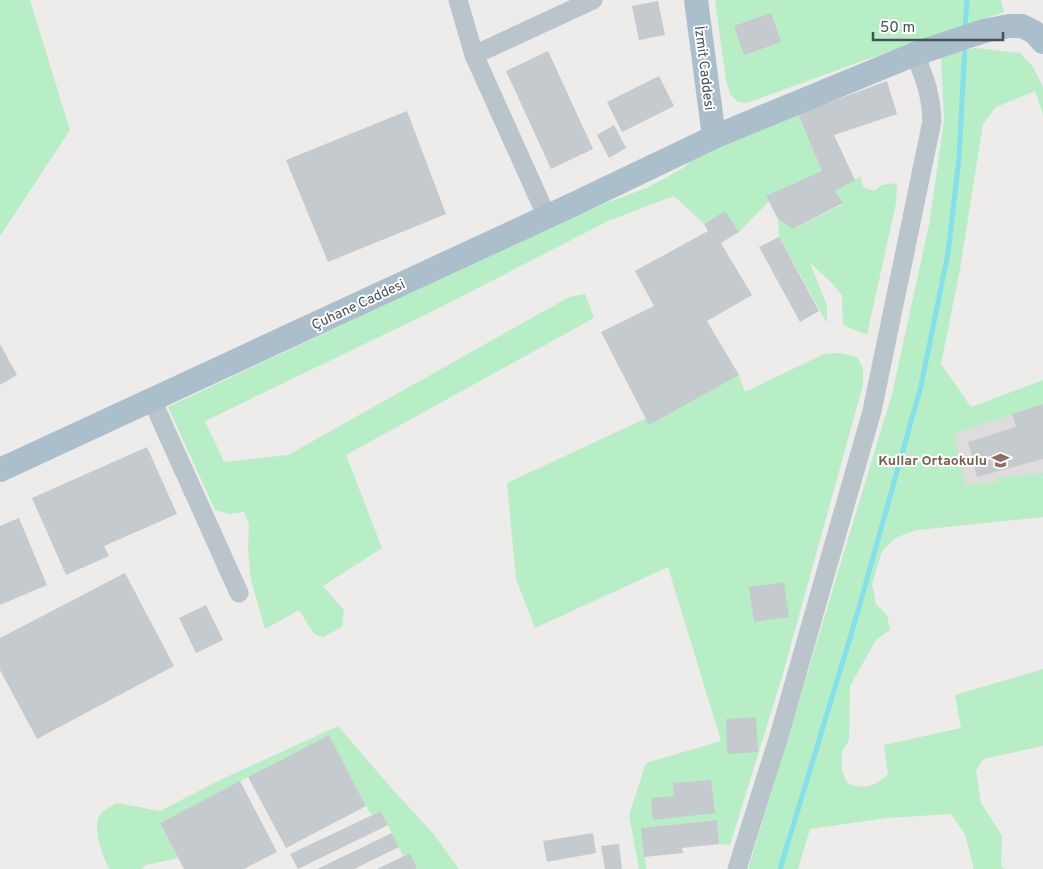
<svg xmlns="http://www.w3.org/2000/svg" width="1043" height="869" font-family="Overpass,sans-serif">
  <rect width="100%" height="100%" fill="#eeebeb"/>
  <path fill="#dfdcdd" d="M 1043,404 L 1043,517 L 916,530 L 953,434 Z"/>
  <g fill="#b7eec6">
    <path d="M 0,0 L 30,0 L 70,130 L 0,236 Z"/>
    <path d="M 715,0 L 1001,0 L 1004,12 L 865,60 L 747,103 L 738,102 L 730,94 L 726,80 Z"/>
    <path d="M 975,48 L 1020,53 L 1033,67 L 1043,87 L 1043,115 L 1035,91 L 996,107 L 983,124 L 960,269 L 941,364 L 971,407 L 1043,380 L 1043,404 L 954,434 L 965,485 L 998,482 L 998,478 L 1043,473 L 1043,517 L 916,530 L 895,538 L 882,551 L 872,584 L 876,604 L 887,615 L 890,630 L 876,640 L 850,686 L 849,740 L 842,752 L 842,770 L 847,783 C 865,790 874,787 888,774 L 884,745 L 961,728 L 955,695 L 1043,669 L 1043,746 L 983,759 L 976,771 L 981,803 L 1002,836 L 1001,866 L 1006,869 L 974,869 L 965,834 L 951,814 L 887,818 L 810,829 L 798,869 L 748,869 L 892,394 L 929,225 L 944,120 L 941,57 Z"/>
    <path d="M 798,114 L 822,171 L 769,201 L 739,232 L 725,212 L 704,224 L 674,196 L 608,221 L 437,309 L 205,421 L 224,462 L 288,455 L 569,297 L 585,294 L 594,318 L 346,455 L 382,548 L 323,586 L 344,610 L 342,627 L 323,637 L 314,634 L 299,610 L 265,629 L 251,580 L 248,549 L 249,524 L 244,512 L 229,514 L 215,510 L 168,407 L 523,240 L 603,204 L 647,188 L 683,168 L 693,159 Z"/>
    <path d="M 861,176 L 863,187 L 874,191 L 881,185 L 897,183 L 896,203 L 867,335 L 843,325 L 842,295 L 830,281 L 810,263 L 827,306 L 827,323 L 779,237 L 778,219 L 794,229 L 843,204 L 835,191 Z"/>
    <path d="M 839,353 L 857,357 L 863,368 L 863,385 L 782,677 L 730,845 L 719,844 L 717,820 L 642,828 L 646,869 L 639,869 L 629,815 L 646,763 L 721,741 L 668,567 L 535,628 L 516,579 L 507,483 L 739,375 L 745,392 L 824,354 Z"/>
    <path d="M 338,726 L 394,791 L 433,833 L 459,869 L 415,869 L 417,867 L 410,853 L 403,856 L 381,811 L 371,815 L 329,735 L 160,823 L 178,858 L 146,865 L 141,869 L 110,869 C 102,857 92,828 100,815 C 103,810 112,806 117,803 L 160,811 L 218,781 Z"/>
  </g>
  <g fill="none" stroke-linecap="round" stroke-linejoin="round">
    <g stroke="#84e0eb" stroke-width="5">
      <path d="M 965,29 L 967,0"/>
      <path d="M 780,869 L 856,618 L 921,386 L 948,253 L 959,158 L 965,45"/>
    </g>
  </g>
  <g fill="#c5cace">
    <path d="M 658,1 L 665,35 L 639,40 L 632,6 Z"/>
    <path d="M 771,13 L 781,42 L 744,55 L 734,26 Z"/>
    <path d="M 548,51 L 593,149 L 551,169 L 506,71 Z"/>
    <path d="M 659,76 L 674,106 L 622,132 L 607,102 Z"/>
    <path d="M 887,81 L 897,114 L 834,135 L 855,180 L 835,191 L 843,203 L 793,229 L 778,219 L 766,196 L 822,171 L 798,114 Z"/>
    <path d="M 407,111 L 446,214 L 328,262 L 286,160 Z"/>
    <path d="M 614,125 L 626,148 L 609,158 L 597,135 Z"/>
    <path d="M 725,211 L 739,232 L 721,243 L 752,295 L 707,321 L 739,375 L 649,425 L 601,332 L 654,306 L 635,271 L 708,231 L 704,224 Z"/>
    <path d="M 779,237 L 819,311 L 800,322 L 759,247 Z"/>
    <path d="M 0,344 L 17,375 L 0,385 Z"/>
    <path d="M 1043,404 L 1043,459 L 977,477 L 968,442 L 1016,427 L 1012,414 Z"/>
    <path d="M 147,447 L 177,514 L 104,546 L 109,556 L 66,575 L 32,498 Z"/>
    <path d="M 19,518 L 47,585 L 0,605 L 0,526 Z"/>
    <path d="M 125,573 L 174,666 L 37,739 L 0,670 L 0,638 Z"/>
    <path d="M 784,582 L 789,617 L 754,622 L 749,587 Z"/>
    <path d="M 206,605 L 223,640 L 196,653 L 179,618 Z"/>
    <path d="M 756,717 L 758,752 L 727,754 L 726,719 Z"/>
    <path d="M 329,735 L 366,806 L 286,848 L 248,777 Z"/>
    <path d="M 711,780 L 715,813 L 653,820 L 651,798 L 674,796 L 673,783 Z"/>
    <path d="M 240,781 L 277,852 L 244,869 L 184,869 L 160,823 Z"/>
    <path d="M 381,811 L 388,825 L 298,869 L 290,854 Z"/>
    <path d="M 717,820 L 719,844 L 682,848 L 683,853 L 644,857 L 641,828 Z"/>
    <path d="M 392,833 L 399,847 L 354,869 L 317,869 Z"/>
    <path d="M 593,833 L 596,853 L 547,862 L 543,841 Z"/>
    <path d="M 619,844 L 622,869 L 605,869 L 601,846 Z"/>
    <path d="M 410,853 L 417,868 L 415,869 L 377,869 Z"/>
  </g>
  <g fill="none" stroke-linecap="round" stroke-linejoin="round">
    <g stroke="#b9c4cb" stroke-width="19">
      <path d="M 458,0 L 474,55 L 547,217"/>
      <path d="M 474,55 L 593,0"/>
      <path d="M 152,400 L 239,593"/>
      <path d="M 737,869 L 779,736 L 872,411 L 932,121 C 931,94 925,79 915,54"/>
    </g>
    <g stroke="#aabecb" stroke-width="24">
      <path d="M 696,0 L 714,137"/>
      <path d="M 0,470 L 572,205 L 714,137 L 915,54 L 984,31 L 1009,26 L 1022,26 L 1034,32 L 1043,42"/>
    </g>
  </g>
  <defs>
    <symbol id="school-bare" viewBox="-9 -9 18 18"><path d="M0-5L7-2L0 1L-7-2ZM-4 1L0 2.5L4 1V4Q0 6-4 4Z" fill="#8d6e63" stroke="#fff" stroke-width="2.5" paint-order="stroke"/></symbol>
  </defs>
  <g fill-rule="evenodd">
    <use href="#school-bare" x="988" y="448" width="25" height="25"/>
  </g>
  <g text-anchor="middle" stroke-width="4" stroke-linejoin="round" paint-order="stroke">
    <g font-size="14" fill="#445158" stroke="#fff">
      <text transform="translate(705 68) rotate(83)" y="5">İzmit Caddesi</text>
      <text transform="translate(358 304) rotate(-25)" y="5">Çuhane Caddesi</text>
    </g>
    <g font-size="14" font-weight="bold" fill="#785e54" stroke="#fff" text-anchor="end">
      <text x="987" y="465">Kullar Ortaokulu</text>
    </g>
  </g>
  <path d="M873 32v8h130v-8" fill="none" stroke="#445158" stroke-width="2.5"/>
  <text x="880" y="32" font-size="15" fill="#445158" stroke="#ffffff" stroke-width="4" paint-order="stroke">50 m</text>
</svg>
